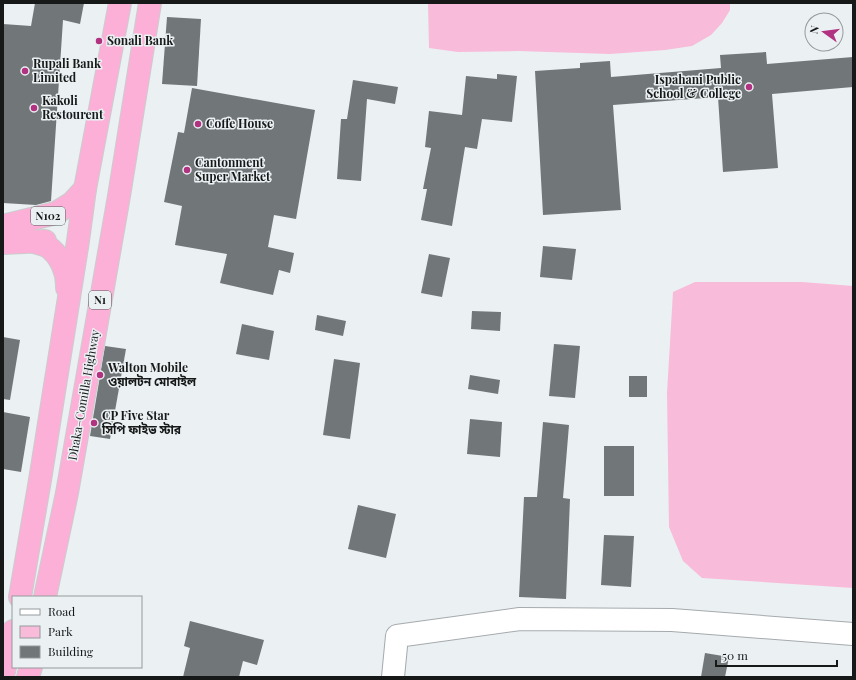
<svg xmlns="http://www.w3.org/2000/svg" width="856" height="680" font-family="'Playfair Display','Noto Sans Bengali',serif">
  <rect width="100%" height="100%" fill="#ebf0f3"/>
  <g fill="#f8bbda">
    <path d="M 428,3 L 730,3 L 730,10 L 722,23 L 711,35 L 692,46 L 665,50 L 610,54 L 518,51 L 458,52 L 429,48 Z"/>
    <path d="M 695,282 L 802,282 L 853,286 L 853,588 L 702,578 L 683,561 L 669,527 L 667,393 L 673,292 Z"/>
  </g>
  <g fill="#717678">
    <path d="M 35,3 L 84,3 L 80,24 L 63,20 L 51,201 L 36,205 L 3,203 L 3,24 L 31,26 Z"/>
    <path d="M 167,17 L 201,19 L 197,86 L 162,84 Z"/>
    <path d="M 766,52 L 767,64 L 853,57 L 853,87 L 772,94 L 778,168 L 723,172 L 718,97 L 613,105 L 621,210 L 543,215 L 535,71 L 580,68 L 580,63 L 610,61 L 611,77 L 721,68 L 720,55 Z"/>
    <path d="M 497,74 L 517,76 L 512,122 L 482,119 L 477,149 L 465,147 L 452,226 L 421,220 L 427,189 L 423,189 L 431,148 L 425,147 L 429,111 L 462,115 L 466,76 L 497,79 Z"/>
    <path d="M 353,80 L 398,87 L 395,104 L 367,99 L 361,181 L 337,179 L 341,119 L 347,119 Z"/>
    <path d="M 192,88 L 315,110 L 296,219 L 274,215 L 268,247 L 294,253 L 290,273 L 279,270 L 273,295 L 220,283 L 227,254 L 175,245 L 182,206 L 164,202 L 178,132 L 184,133 Z"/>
    <path d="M 543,246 L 576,249 L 572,280 L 540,277 Z"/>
    <path d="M 429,254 L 450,258 L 442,297 L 421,293 Z"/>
    <path d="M 472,311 L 501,312 L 500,331 L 471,329 Z"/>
    <path d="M 317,315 L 346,321 L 343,336 L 315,330 Z"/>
    <path d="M 242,324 L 274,331 L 269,360 L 236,354 Z"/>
    <path d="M 3,337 L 20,340 L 10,400 L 3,399 Z"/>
    <path d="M 554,344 L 580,346 L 575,398 L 549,396 Z"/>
    <path d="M 105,346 L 126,349 L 110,439 L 90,436 Z"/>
    <path d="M 334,359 L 360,363 L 350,439 L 323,435 Z"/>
    <path d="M 470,375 L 500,380 L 498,394 L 468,389 Z"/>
    <rect x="629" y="376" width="18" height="21"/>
    <path d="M 3,412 L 30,417 L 21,472 L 3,469 Z"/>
    <path d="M 470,419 L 502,422 L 500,457 L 467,454 Z"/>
    <path d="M 543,422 L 569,425 L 563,498 L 570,499 L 566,599 L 519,597 L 524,497 L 537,497 Z"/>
    <rect x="604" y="446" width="30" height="50"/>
    <path d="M 358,505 L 396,514 L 386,558 L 348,549 Z"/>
    <path d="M 604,535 L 634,536 L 631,587 L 601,585 Z"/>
    <path d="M 190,621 L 264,640 L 257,665 L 243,661 L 239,677 L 183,677 L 190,648 L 184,646 Z"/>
    <path d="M 705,653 L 729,657 L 725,677 L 701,677 Z"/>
  </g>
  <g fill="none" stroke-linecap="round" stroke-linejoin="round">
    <defs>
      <path id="tertiary" d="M 393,677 L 397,636 L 520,619 L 672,620 L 853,634"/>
      <g id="trunk">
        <path d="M 3,226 L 56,213 L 72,203 L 85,189"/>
        <path d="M 31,241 C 36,243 42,244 47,246 C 60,255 68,272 67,288"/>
        <path d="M 3,243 L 45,241"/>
        <path d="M 20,597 L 40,480 L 78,241 L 85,189 L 120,3"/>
        <path d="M 45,597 L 67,493 L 119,196 L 150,3"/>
        <path d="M 3,676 L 13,631"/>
        <path d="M 28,677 L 31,667"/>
      </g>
    </defs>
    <use href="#tertiary" stroke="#a5aaad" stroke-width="24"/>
    <use href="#trunk" stroke="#ccc" stroke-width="24"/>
    <use href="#tertiary" stroke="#fff" stroke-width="22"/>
    <use href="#trunk" stroke="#fcb0d8" stroke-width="22"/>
  </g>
  <g fill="#b13280" stroke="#ebf0f3" stroke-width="1.5">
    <circle cx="99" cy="41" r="4"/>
    <circle cx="25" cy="71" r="4"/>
    <circle cx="749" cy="87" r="4"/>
    <circle cx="34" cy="108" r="4"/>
    <circle cx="198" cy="124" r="4"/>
    <circle cx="187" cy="170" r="4"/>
    <circle cx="100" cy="375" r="4"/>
    <circle cx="94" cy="423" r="4"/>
  </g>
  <g text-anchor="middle" stroke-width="3" stroke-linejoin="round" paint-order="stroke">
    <g fill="#ebf0f3" stroke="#575a5a" stroke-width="1">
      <rect x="31" y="207" width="34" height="18" rx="3"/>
      <rect x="89" y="291" width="22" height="18" rx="3"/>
    </g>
    <g font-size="11" font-weight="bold" fill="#171919">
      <text x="48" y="220">N102</text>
      <text x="100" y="304">N1</text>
    </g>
    <g font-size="12" font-weight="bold" fill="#171919" stroke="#ebf0f3" text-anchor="start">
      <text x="107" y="45">Sonali Bank</text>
      <text x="33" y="68">Rupali Bank<tspan x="33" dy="14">Limited</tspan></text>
      <text x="741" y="84" text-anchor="end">Ispahani Public<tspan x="741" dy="14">School &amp; College</tspan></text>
      <text x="42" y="105">Kakoli<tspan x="42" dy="14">Restourent</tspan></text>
      <text x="206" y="128">Coffe House</text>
      <text x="195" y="167">Cantonment<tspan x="195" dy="14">Super Market</tspan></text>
      <text x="108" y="372">Walton Mobile<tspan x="108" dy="14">ওয়ালটন মোবাইল</tspan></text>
      <text x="102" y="420">CP Five Star<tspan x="102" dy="14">সিপি ফাইভ স্টার</tspan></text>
    </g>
    <g font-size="12" fill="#171919" stroke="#ebf0f3">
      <text transform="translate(84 395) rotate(-80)" y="4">Dhaka–Comilla Highway</text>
    </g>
  </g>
  <rect width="856" height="680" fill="none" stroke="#171919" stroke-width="8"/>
  <rect x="12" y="596" width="130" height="72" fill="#ebf0f3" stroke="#969a9c"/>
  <rect x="20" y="609" width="20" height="6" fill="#ffffff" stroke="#969a9c"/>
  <text x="48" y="616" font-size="12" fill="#171919">Road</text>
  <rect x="20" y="626" width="20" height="12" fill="#f8bbda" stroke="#969a9c"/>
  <text x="48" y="636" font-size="12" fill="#171919">Park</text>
  <rect x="20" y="646" width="20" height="12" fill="#717678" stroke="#969a9c"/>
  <text x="48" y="656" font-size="12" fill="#171919">Building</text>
  <g transform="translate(824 32) rotate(284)"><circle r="19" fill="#ebf0f3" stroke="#969a9c"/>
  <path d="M0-3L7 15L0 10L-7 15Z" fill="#b13280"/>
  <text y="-6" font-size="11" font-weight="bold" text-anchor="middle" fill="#171919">N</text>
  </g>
  <path d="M716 660v6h121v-6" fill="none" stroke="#171919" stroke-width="2"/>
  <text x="722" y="660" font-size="12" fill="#171919" stroke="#ebf0f3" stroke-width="3" paint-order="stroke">50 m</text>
</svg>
